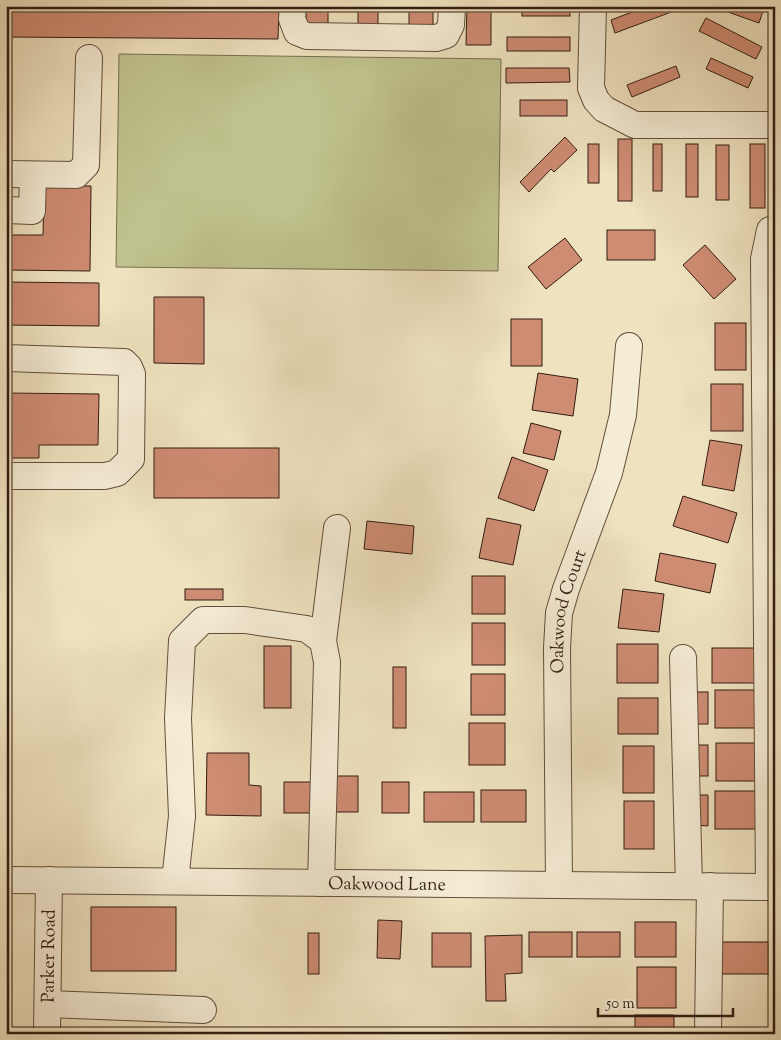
<svg xmlns="http://www.w3.org/2000/svg" width="781" height="1040" font-family="'Sorts Mill Goudy',serif">
  <rect width="100%" height="100%" fill="#efe2bf"/>
  <filter id="stains"><feTurbulence type="fractalNoise" baseFrequency=".004" numOctaves="4"/><feColorMatrix values="0 0 0 0 .2 0 0 0 0 .09 0 0 0 0 .02 0 0 0 .5 -.17"/></filter>
  <radialGradient id="worn" r=".72"><stop offset=".6" stop-color="#630" stop-opacity="0"/><stop offset="1" stop-color="#630" stop-opacity=".3"/></radialGradient>
  <path fill="#bfc28e" stroke="#796f50" d="M 119,54 L 501,59 L 498,271 L 116,267 Z"/>
  <g fill="#ce8c73" stroke="#331c11">
    <path d="M 6,6 L 279,6 L 278,39 L 6,37 Z"/>
    <rect x="306" y="6" width="22" height="20"/>
    <rect x="358" y="6" width="20" height="20"/>
    <path d="M 409,6 L 433,6 L 433,27 L 409,26 Z"/>
    <path d="M 467,6 L 491,6 L 491,45 L 466,45 Z"/>
    <rect x="522" y="6" width="48" height="10"/>
    <path d="M 648,6 L 672,6 L 674,11 L 615,33 L 611,20 Z"/>
    <path d="M 711,6 L 750,6 L 763,11 L 759,23 Z"/>
    <path d="M 706,18 L 762,47 L 756,59 L 699,31 Z"/>
    <rect x="507" y="37" width="63" height="14"/>
    <path d="M 711,58 L 753,77 L 748,88 L 706,69 Z"/>
    <path d="M 676,66 L 680,77 L 632,97 L 627,85 Z"/>
    <path d="M 506,68 L 569,68 L 570,82 L 506,83 Z"/>
    <rect x="520" y="100" width="47" height="16"/>
    <path d="M 565,137 L 577,150 L 554,172 L 551,169 L 529,192 L 520,182 Z"/>
    <rect x="618" y="139" width="14" height="62"/>
    <rect x="588" y="144" width="11" height="39"/>
    <rect x="653" y="144" width="9" height="47"/>
    <rect x="686" y="144" width="12" height="53"/>
    <rect x="750" y="144" width="15" height="64"/>
    <rect x="716" y="145" width="13" height="55"/>
    <path d="M 44,186 L 91,186 L 90,271 L 6,270 L 6,235 L 43,235 Z"/>
    <rect x="607" y="230" width="48" height="30"/>
    <path d="M 565,238 L 582,260 L 546,289 L 528,267 Z"/>
    <path d="M 705,245 L 736,279 L 714,299 L 683,265 Z"/>
    <path d="M 6,282 L 99,283 L 99,326 L 6,325 Z"/>
    <path d="M 154,297 L 204,297 L 204,364 L 154,363 Z"/>
    <rect x="511" y="319" width="31" height="47"/>
    <rect x="715" y="323" width="31" height="47"/>
    <path d="M 538,373 L 578,379 L 573,416 L 532,410 Z"/>
    <rect x="711" y="384" width="32" height="47"/>
    <path d="M 6,393 L 99,394 L 98,445 L 39,445 L 39,458 L 11,458 L 11,444 L 6,444 Z"/>
    <path d="M 531,423 L 561,431 L 554,460 L 523,453 Z"/>
    <path d="M 710,440 L 742,445 L 734,491 L 702,485 Z"/>
    <rect x="154" y="448" width="125" height="50"/>
    <path d="M 512,457 L 548,470 L 534,511 L 498,498 Z"/>
    <path d="M 683,496 L 737,513 L 728,543 L 673,526 Z"/>
    <path d="M 487,518 L 521,525 L 513,565 L 479,558 Z"/>
    <path d="M 367,521 L 414,526 L 412,554 L 364,549 Z"/>
    <path d="M 660,553 L 716,564 L 710,593 L 655,581 Z"/>
    <rect x="472" y="576" width="33" height="38"/>
    <rect x="185" y="589" width="38" height="11"/>
    <path d="M 623,589 L 664,594 L 659,632 L 618,628 Z"/>
    <rect x="472" y="623" width="33" height="42"/>
    <rect x="617" y="644" width="41" height="39"/>
    <rect x="264" y="646" width="27" height="62"/>
    <rect x="712" y="648" width="44" height="35"/>
    <rect x="393" y="667" width="13" height="61"/>
    <rect x="471" y="674" width="34" height="41"/>
    <rect x="715" y="690" width="44" height="38"/>
    <rect x="694" y="692" width="14" height="32"/>
    <rect x="618" y="698" width="40" height="36"/>
    <rect x="469" y="723" width="36" height="42"/>
    <rect x="716" y="743" width="43" height="38"/>
    <rect x="694" y="745" width="14" height="31"/>
    <rect x="623" y="746" width="31" height="47"/>
    <path d="M 207,753 L 249,753 L 249,785 L 261,786 L 261,816 L 206,815 Z"/>
    <rect x="331" y="776" width="27" height="36"/>
    <rect x="284" y="782" width="28" height="31"/>
    <rect x="382" y="782" width="27" height="31"/>
    <rect x="481" y="790" width="45" height="32"/>
    <rect x="715" y="791" width="41" height="38"/>
    <rect x="424" y="792" width="50" height="30"/>
    <path d="M 696,795 L 708,795 L 708,826 L 695,825 Z"/>
    <rect x="624" y="801" width="30" height="48"/>
    <rect x="91" y="907" width="85" height="64"/>
    <path d="M 378,920 L 402,921 L 400,959 L 377,958 Z"/>
    <rect x="635" y="922" width="41" height="35"/>
    <rect x="529" y="932" width="43" height="25"/>
    <rect x="577" y="932" width="43" height="25"/>
    <rect x="308" y="933" width="11" height="41"/>
    <rect x="432" y="933" width="39" height="34"/>
    <path d="M 522,935 L 522,973 L 505,974 L 506,1001 L 486,1001 L 485,936 Z"/>
    <rect x="717" y="942" width="52" height="32"/>
    <rect x="637" y="967" width="39" height="41"/>
    <rect x="635" y="1015" width="39" height="19"/>
  </g>
  <g fill="none" stroke-linecap="round" stroke-linejoin="round">
    <defs>
      <g id="minor">
        <path d="M 293,6 L 292,19 L 297,32 L 307,36 L 436,38 L 446,35 L 451,25 L 452,6"/>
        <path d="M 593,6 L 591,88 L 596,100 L 604,109 L 635,125 L 775,125"/>
        <path d="M 6,174 L 76,175 L 86,165 L 89,58"/>
        <path d="M 6,210 L 32,211 L 33,175"/>
        <path d="M 6,358 L 124,362 L 129,367 L 132,374 L 131,459 L 117,473 L 105,476 L 6,476"/>
        <path d="M 323,641 L 337,528"/>
        <path d="M 683,658 L 689,886"/>
        <path id="s1" d="M 6,880 L 775,887"/>
        <path d="M 175,881 L 182,816 L 178,718 L 182,641 L 203,620 L 245,620 L 307,629 L 323,641 L 327,662 L 321,883"/>
        <path id="s2" d="M 559,885 L 557,648 L 559,613 L 566,589 L 609,473 L 623,415 L 629,346"/>
        <path d="M 769,887 L 764,259 L 770,230 L 775,230"/>
        <path d="M 48,1004 L 203,1010"/>
        <path id="s3" d="M 47,1034 L 49,880"/>
        <path d="M 708,1034 L 710,886"/>
      </g>
    </defs>
    <use href="#minor" stroke="#624e3c" stroke-width="28"/>
    <use href="#minor" stroke="#f5ecd5" stroke-width="26"/>
  </g>
  <g text-anchor="middle" stroke-width="4" stroke-linejoin="round" paint-order="stroke">
    <g font-size="18" fill="#331c11" stroke="#f5ecd5">
      <text dy="6" stroke="none"><textPath href="#s2" startOffset="275">Oakwood Court</textPath></text>
      <text dy="6" stroke="none"><textPath href="#s1" startOffset="381">Oakwood Lane</textPath></text>
      <text dy="6" stroke="none"><textPath href="#s3" startOffset="78">Parker Road</textPath></text>
    </g>
  </g>
  <rect width="781" height="1040" fill="none" stroke="#efe2bf" stroke-width="25"/>
  <rect x="8" y="8" width="766" height="1025" fill="none" stroke="#331c11" stroke-width="2.5"/>
  <rect x="12" y="12" width="756" height="1015" fill="none" stroke="#331c11"/>
  <path d="M598 1008v8h135v-8" fill="none" stroke="#331c11" stroke-width="2.5"/>
  <text x="606" y="1008" font-size="15" fill="#331c11" stroke="#f5ecd5" stroke-width="4" paint-order="stroke">50 m</text>
  <rect width="100%" height="100%" filter="url(#stains)"/>
  <rect width="100%" height="100%" fill="url(#worn)"/>
</svg>
